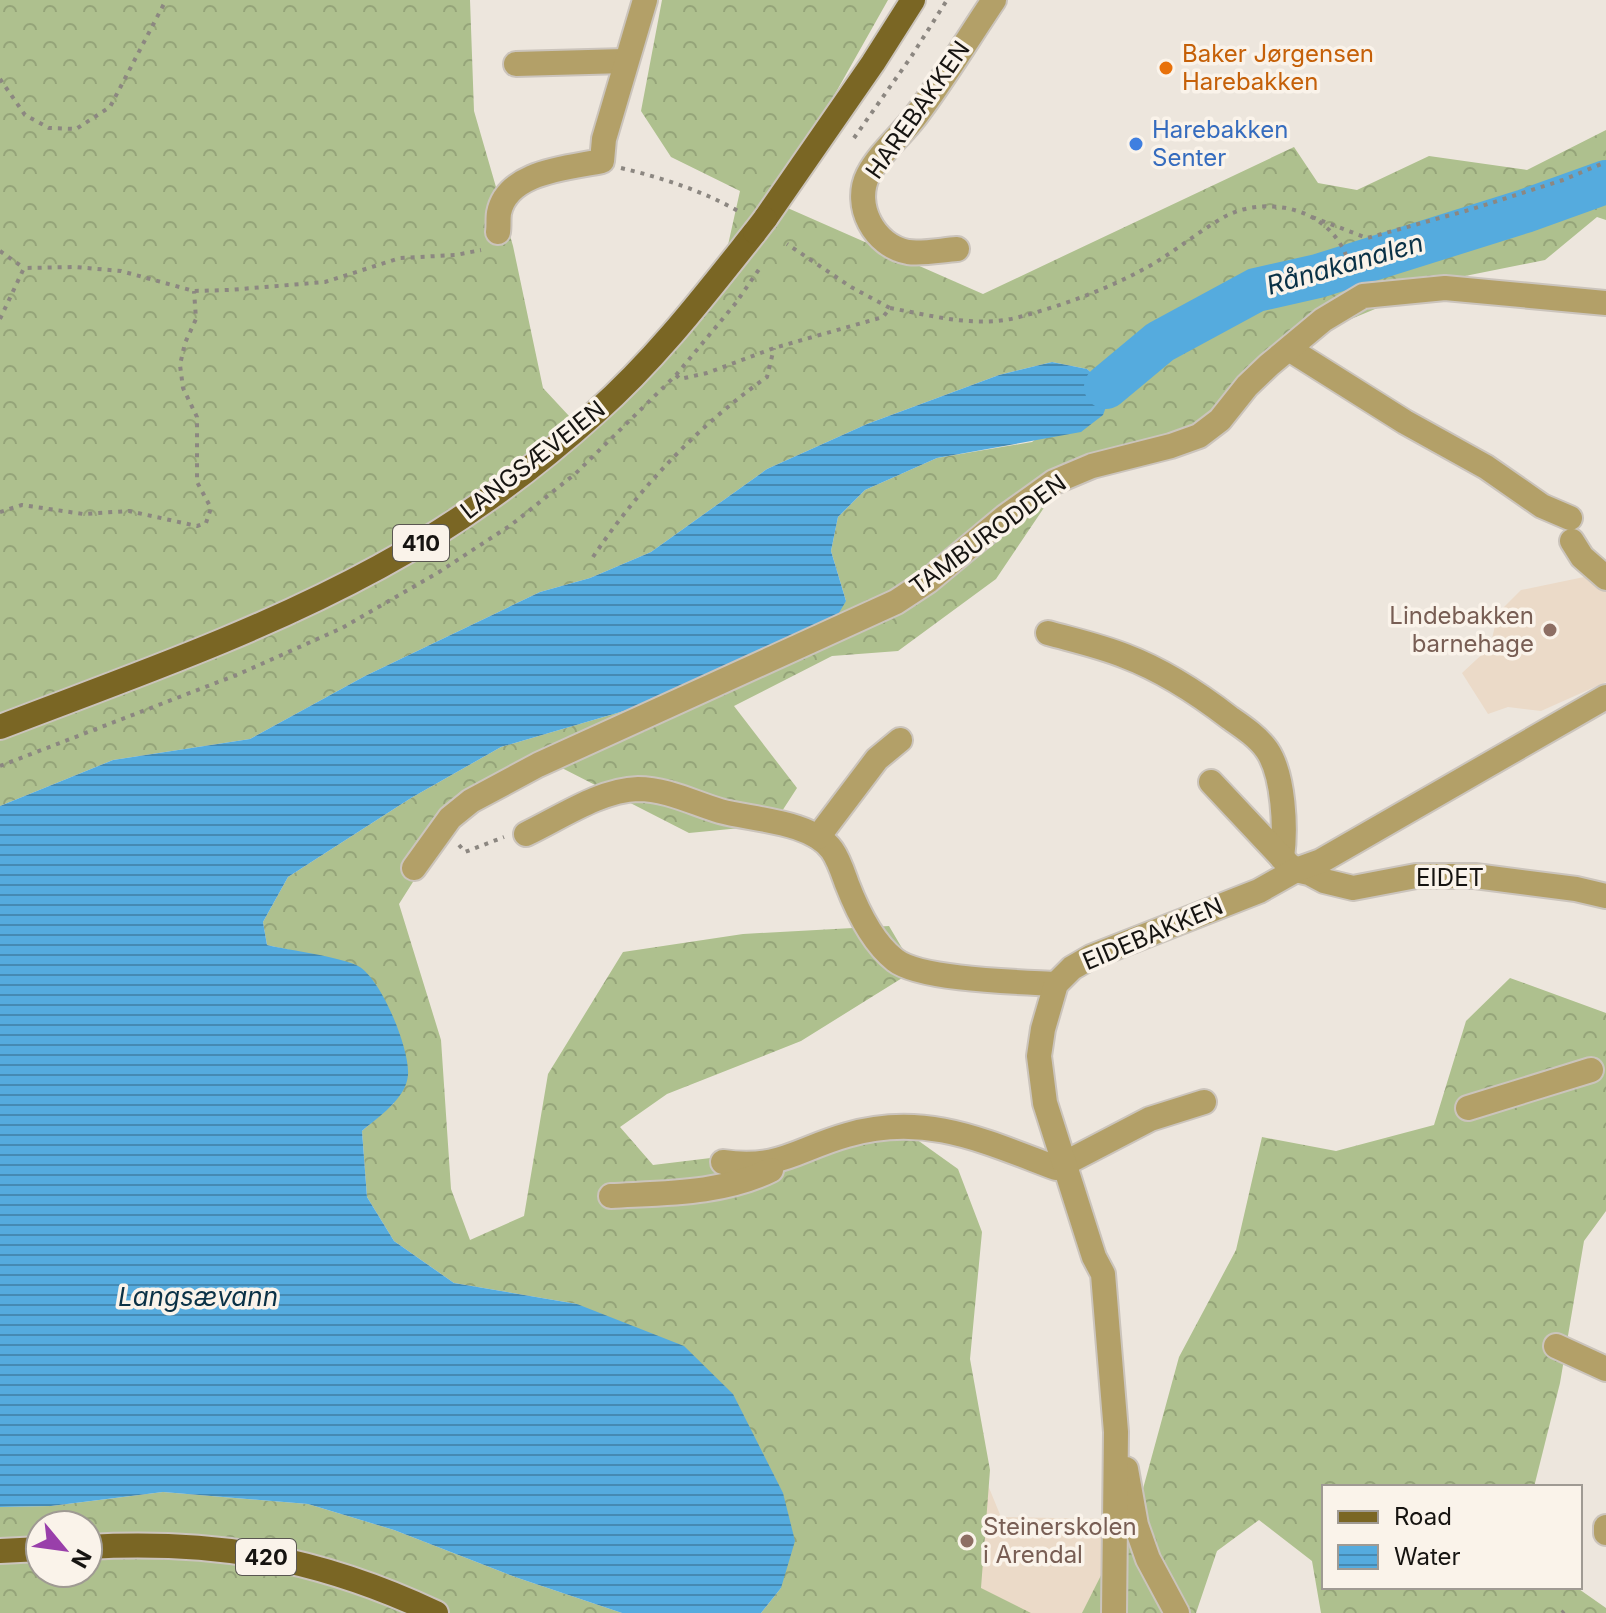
<svg xmlns="http://www.w3.org/2000/svg" width="1606" height="1613" font-family="Inter,sans-serif">
  <defs>
    <pattern id="forest-crowns" width="20" height="18" patternUnits="userSpaceOnUse" patternTransform="scale(2)"><rect width="20" height="18" fill="#aec08e"/><path d="M2 6a3 3 0 1 1 6 0M12 15a3 3 0 1 1 6 0" fill="none" stroke="#95a479"/></pattern>
    <pattern id="water-rules" width="6" height="5" patternUnits="userSpaceOnUse" patternTransform="scale(2)"><rect width="6" height="5" fill="#55abde"/><path d="M0 2.5h6" fill="none" stroke="#458ab3"/></pattern>
  </defs>
  <rect width="100%" height="100%" fill="#ede6dd"/>
  <g fill="#ebdac8">
    <path d="M 1584,577 L 1600,583 L 1606,589 L 1606,682 L 1541,711 L 1508,707 L 1488,714 L 1462,673 L 1490,647 L 1498,613 L 1521,590 Z"/>
    <path d="M 985,1478 L 1001,1517 L 1109,1519 L 1107,1613 L 811,1613 Z"/>
  </g>
  <g fill="url(#forest-crowns)" fill-rule="evenodd">
    <path d="M 0,0 L 470,0 L 474,111 L 513,246 L 543,388 L 583,431 L 726,254 L 740,191 L 671,157 L 641,111 L 662,0 L 888,0 L 774,202 L 983,294 L 1294,147 L 1318,183 L 1357,190 L 1429,156 L 1527,170 L 1606,130 L 1606,220 L 1597,217 L 1545,260 L 1445,280 L 1310,336 L 1204,437 L 1066,475 L 996,579 L 898,651 L 832,656 L 734,706 L 797,788 L 773,825 L 689,833 L 558,766 L 456,814 L 399,904 L 441,1040 L 451,1189 L 470,1240 L 524,1216 L 548,1074 L 623,952 L 743,934 L 889,926 L 915,970 L 801,1041 L 667,1094 L 620,1127 L 653,1165 L 909,1134 L 958,1169 L 982,1232 L 970,1359 L 990,1470 L 981,1588 L 1031,1613 L 761,1613 L 781,1588 L 577,1304 L 454,1283 L 394,1241 L 367,1197 L 362,1131 L 394,1103 L 356,965 L 267,945 L 263,922 L 288,877 L 411,798 L 501,747 L 641,706 L 846,601 L 831,551 L 838,517 L 865,490 L 937,458 L 1032,442 L 1106,387 L 1087,369 L 1052,362 L 999,375 L 867,424 L 767,469 L 651,552 L 590,578 L 540,592 L 365,676 L 250,739 L 113,760 L 0,806 Z"/>
    <path d="M 1510,978 L 1606,1013 L 1606,1211 L 1584,1241 L 1560,1383 L 1534,1487 L 1324,1487 L 1324,1587 L 1576,1587 L 1606,1608 L 1606,1613 L 1321,1613 L 1312,1561 L 1259,1520 L 1217,1551 L 1196,1613 L 1082,1613 L 1141,1496 L 1179,1357 L 1236,1250 L 1262,1137 L 1336,1151 L 1434,1125 L 1466,1021 Z"/>
    <path d="M 163,1492 L 308,1504 L 394,1530 L 518,1578 L 622,1613 L 0,1613 L 0,1507 L 51,1506 ZM 40,1525 L 88,1525 L 88,1573 L 40,1573 Z"/>
  </g>
  <path fill="url(#water-rules)" d="M 1052,362 L 1087,369 L 1112,391 L 1103,415 L 1081,432 L 937,458 L 865,490 L 838,517 L 831,551 L 846,601 L 833,623 L 641,706 L 501,747 L 411,798 L 288,877 L 263,922 L 267,945 C 288,950 342,957 358,966 C 381,978 410,1049 408,1075 C 406,1099 378,1117 362,1131 L 367,1197 L 394,1241 L 454,1283 L 577,1304 L 684,1346 L 733,1394 L 783,1493 L 795,1541 L 781,1588 L 761,1613 L 622,1613 L 518,1578 L 394,1530 L 308,1504 L 163,1492 L 51,1506 L 0,1507 L 0,806 L 113,760 L 250,739 L 365,676 L 540,592 L 590,578 L 651,552 L 767,469 L 867,424 L 999,375 Z"/>
  <g fill="none" stroke-linecap="round" stroke-linejoin="round">
    <path stroke="#55abde" stroke-width="44" d="M 1106,387 L 1160,342 L 1256,290 L 1318,276 L 1525,211 L 1606,182"/>
    <defs>
      <g id="minor">
        <path d="M 516,64 L 625,61"/>
        <path d="M 498,232 C 499,226 498,219 499,213 C 507,171 569,168 602,161 L 604,139 L 645,0"/>
        <path d="M 957,249 C 942,250 923,254 908,252 C 874,246 853,205 868,175 C 880,152 903,134 918,113 C 945,77 969,37 994,0"/>
        <path d="M 1289,349 L 1405,422 L 1486,467 L 1542,506 L 1570,518"/>
        <path d="M 1572,541 L 1582,557 L 1606,578"/>
        <path d="M 1048,633 C 1073,640 1100,646 1125,656 C 1162,670 1199,694 1230,718 C 1243,727 1258,737 1267,750 C 1284,775 1286,829 1282,858"/>
        <path d="M 1211,782 L 1288,864 L 1296,870 L 1309,873 L 1324,881 L 1353,888 L 1416,876 L 1475,876 L 1576,889 L 1606,896"/>
        <path d="M 526,834 C 560,818 600,790 638,789 C 667,789 693,803 720,811 C 753,820 811,821 832,850 C 839,860 843,873 847,884 C 857,910 872,942 895,960 C 920,980 1021,982 1056,984"/>
        <path d="M 818,837 L 877,759 L 900,740"/>
        <path d="M 414,868 L 450,818 L 471,801 L 538,765 L 896,602 L 928,581 L 1005,517 L 1054,482 L 1092,466 L 1171,446 L 1199,436 L 1220,420 L 1247,386 L 1269,365 L 1323,320 L 1363,296 L 1445,288 L 1606,303"/>
        <path d="M 1468,1108 L 1591,1070"/>
        <path d="M 723,1162 C 780,1170 797,1149 847,1135 C 925,1112 984,1141 1056,1168 L 1150,1119 L 1204,1102"/>
        <path d="M 611,1196 C 664,1193 723,1194 771,1170"/>
        <path d="M 1556,1346 L 1606,1369"/>
        <path d="M 1126,1469 L 1136,1525 L 1148,1559 L 1177,1613"/>
        <path d="M 1606,1527 L 1606,1533"/>
        <path d="M 1114,1613 L 1116,1432 L 1103,1274 L 1094,1257 L 1045,1103 L 1039,1056 L 1043,1029 L 1056,984 L 1072,968 L 1091,957 L 1259,891 L 1296,870 L 1321,861 L 1606,697"/>
      </g>
      <g id="major">
        <path d="M 765,219 L 873,63 L 913,0"/>
        <path d="M 0,727 C 128,678 258,633 379,567 C 456,525 530,472 595,413 C 656,359 705,295 755,232"/>
        <path d="M 88,1547 C 217,1540 319,1558 436,1613"/>
        <path d="M 0,1551 L 40,1549"/>
      </g>
    </defs>
    <use href="#minor" stroke="#cbc4bc" stroke-width="28"/>
    <use href="#major" stroke="#cbc4bc" stroke-width="28"/>
    <g stroke="#8c8781" stroke-width="4" stroke-dasharray="4 6" stroke-linecap="butt">
      <path d="M 0,79 L 25,115 L 49,128 L 76,129 L 110,107 L 166,0"/>
      <path d="M 854,138 L 911,57 L 947,0"/>
      <path d="M 621,168 C 663,178 703,191 740,212"/>
      <path d="M 1312,217 L 1367,238 L 1469,210 L 1563,180 L 1606,162"/>
      <path d="M 0,251 L 24,268"/>
      <path d="M 890,308 C 934,316 979,329 1023,316 C 1063,305 1105,290 1142,270 C 1171,255 1196,233 1224,217 C 1261,197 1315,205 1339,242 C 1346,252 1349,264 1353,275"/>
      <path d="M 0,319 L 24,268 L 76,267 L 121,271 L 194,291 L 229,290 L 325,282 L 400,258 L 456,255 L 481,250"/>
      <path d="M 676,375 L 680,379 L 707,373 L 774,348 L 883,317 L 890,308 L 851,287 L 787,244"/>
      <path d="M 0,512 L 22,505 L 83,514 L 129,511 L 197,526 L 206,523 L 211,508 L 197,482 L 197,417 L 183,388 L 180,365 L 185,343 L 196,319 L 194,291"/>
      <path d="M 593,557 C 639,488 699,425 767,377 L 774,348"/>
      <path d="M 0,766 L 239,674 L 342,628 L 439,572 L 511,525 L 575,474 L 676,375 L 735,304 L 762,265"/>
      <path d="M 459,845 L 465,852 L 504,837"/>
      <path d="M 1562,1613 L 1564,1611"/>
    </g>
    <use href="#minor" stroke="#b3a068" stroke-width="24"/>
    <use href="#major" stroke="#7a6624" stroke-width="24"/>
    <defs>
      <path id="major-bridge" d="M 755,232 L 765,219"/>
    </defs>
    <use href="#major-bridge" stroke="#cbc4bc" stroke-width="28" stroke-linecap="butt"/>
    <use href="#major-bridge" stroke="#7a6624" stroke-width="24"/>
  </g>
  <circle fill="#e8710a" stroke="#faf3ea" stroke-width="3" cx="1166" cy="68" r="8"/>
  <circle fill="#3f7fe0" stroke="#faf3ea" stroke-width="3" cx="1136" cy="144" r="8"/>
  <g fill="#8d6e63" stroke="#faf3ea" stroke-width="3">
    <circle cx="1550" cy="630" r="8"/>
    <circle cx="967" cy="1541" r="8"/>
  </g>
  <g text-anchor="middle" stroke-width="7" stroke-linejoin="round" paint-order="stroke">
    <g fill="#faf3ea" stroke="#5a5752" stroke-width="2">
      <rect x="393" y="525" width="56" height="36" rx="6"/>
      <rect x="236" y="1539" width="60" height="36" rx="6"/>
    </g>
    <g font-size="22" font-weight="bold" fill="#161411">
      <text x="421" y="551">410</text>
      <text x="266" y="1565">420</text>
    </g>
    <g font-size="24" fill="#c56008" stroke="#faf3ea" text-anchor="start">
      <text x="1182" y="62">Baker Jørgensen<tspan x="1182" dy="28">Harebakken</tspan></text>
    </g>
    <g font-size="24" fill="#161411" stroke="#faf3ea">
      <text transform="translate(918 110) rotate(-55)" y="8">HAREBAKKEN</text>
      <text transform="translate(533 460) rotate(-38)" y="8">LANGSÆVEIEN</text>
      <text transform="translate(988 535) rotate(-36)" y="8">TAMBURODDEN</text>
      <text x="1450" y="886">EIDET</text>
      <text transform="translate(1153 934) rotate(-23)" y="8">EIDEBAKKEN</text>
    </g>
    <g font-size="24" fill="#366cbe" stroke="#faf3ea" text-anchor="start">
      <text x="1152" y="138">Harebakken<tspan x="1152" dy="28">Senter</tspan></text>
    </g>
    <g font-size="24" fill="#785e54" stroke="#faf3ea" text-anchor="end">
      <text x="1534" y="624">Lindebakken<tspan x="1534" dy="28">barnehage</tspan></text>
      <text x="983" y="1535" text-anchor="start">Steinerskolen<tspan x="983" dy="28">i Arendal</tspan></text>
    </g>
    <g font-size="26" font-style="italic" fill="#0a3146" stroke="#faf3ea">
      <text transform="translate(1345 264) rotate(-16)" y="9">Rånakanalen</text>
      <text x="198" y="1306">Langsævann</text>
    </g>
  </g>
  <rect x="1322" y="1485" width="260" height="104" fill="#faf3ea" stroke="#9f9a93" stroke-width="2"/>
  <rect x="1338" y="1511" width="40" height="12" fill="#7a6624" stroke="#9f9a93" stroke-width="2"/>
  <text x="1394" y="1525" font-size="24" fill="#161411">Road</text>
  <rect x="1338" y="1545" width="40" height="24" fill="url(#water-rules)" stroke="#9f9a93" stroke-width="2"/>
  <text x="1394" y="1565" font-size="24" fill="#161411">Water</text>
  <g transform="translate(64 1549) rotate(119)"><circle r="38" fill="#faf3ea" stroke="#9f9a93" stroke-width="2"/>
  <path d="M0-6L14 30L0 20L-14 30Z" fill="#993faa"/>
  <text y="-12" font-size="22" font-weight="bold" text-anchor="middle" fill="#161411">N</text>
  </g>
</svg>
